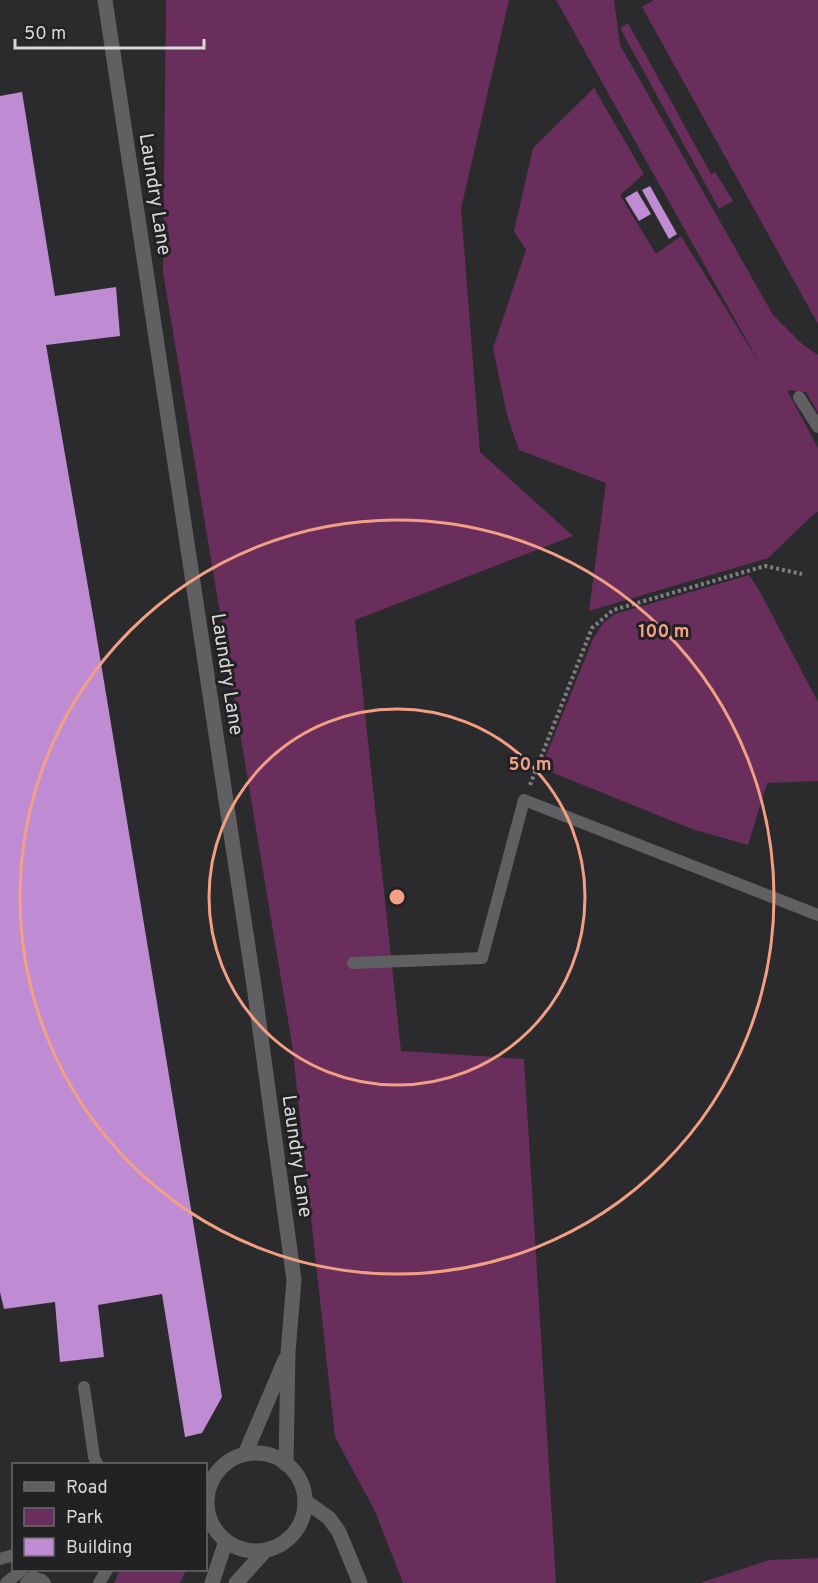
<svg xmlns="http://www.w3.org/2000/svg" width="818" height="1583" font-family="Overpass,sans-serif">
  <rect width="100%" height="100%" fill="#2b2b2e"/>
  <g fill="#692e5c">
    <path d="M 166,0 L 509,0 L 461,209 L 480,452 L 573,536 L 355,620 L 401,1051 L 524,1059 L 556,1583 L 403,1583 L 375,1511 L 335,1437 L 292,1044 L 163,272 Z"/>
    <path d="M 556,0 L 614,0 L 620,45 L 773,315 L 802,344 L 818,355 L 818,413 L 806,392 L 787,390 L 818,448 L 818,512 L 815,513 L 768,558 L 589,611 L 606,483 L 519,450 L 507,415 L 493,348 L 526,250 L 514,231 L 533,148 L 594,88 L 644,174 L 620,195 L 656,254 L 681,236 L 760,364 Z"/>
    <path d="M 654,0 L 818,0 L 818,324 L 642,7 Z"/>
    <path d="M 628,23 L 711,174 L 715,172 L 733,201 L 719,209 L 620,28 Z"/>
    <path d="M 749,575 L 759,590 L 818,702 L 818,781 L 767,783 L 748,845 L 692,829 L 541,768 L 593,639 L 603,623 L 615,614 Z"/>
    <path d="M 818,1558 L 818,1583 L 700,1583 L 769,1560 Z"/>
    <path d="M 120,1570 L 186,1570 L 180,1583 L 114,1583 Z"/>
  </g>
  <g fill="#bf8cd4">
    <path d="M 22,92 L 55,296 L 116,287 L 120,336 L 46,345 L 95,627 L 222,1397 L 202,1433 L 185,1437 L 162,1294 L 98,1305 L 104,1357 L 60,1362 L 55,1302 L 4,1309 L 0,1292 L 0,96 Z"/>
    <path d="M 650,186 L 677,234 L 669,239 L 642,190 Z"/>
    <path d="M 637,191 L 651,214 L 639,221 L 625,198 Z"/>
  </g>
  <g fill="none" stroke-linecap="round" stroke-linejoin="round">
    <path stroke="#7f7f81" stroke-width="4" stroke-dasharray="3 3" stroke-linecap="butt" d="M 530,785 L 592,628 L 613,610 L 765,566 L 802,574"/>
    <g stroke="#606062" stroke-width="12">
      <path d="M 799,397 L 818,427"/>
      <path d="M 353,963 L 482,958 L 524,800 L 818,915"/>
      <path d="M 84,1387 L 94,1457 L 97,1464"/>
      <path d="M 206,1491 L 208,1491"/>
      <path d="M 206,1520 L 211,1522"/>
      <path d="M 0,1559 L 14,1555"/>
      <path d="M 6,1583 L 22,1570"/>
      <path d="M 26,1583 L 32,1577 L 42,1580 L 45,1583"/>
      <path d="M 99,1583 L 107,1570"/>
    </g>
    <g stroke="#606062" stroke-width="15">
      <path d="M 105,0 L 254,986 L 294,1280 L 288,1352 L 286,1464"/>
      <circle cx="256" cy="1502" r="49"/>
      <path d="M 245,1454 L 285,1360"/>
      <path d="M 305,1501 L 329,1518 L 339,1532 L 360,1583"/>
      <path d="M 212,1583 L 226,1541"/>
      <path d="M 236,1583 L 266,1550"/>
    </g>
  </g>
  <g fill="none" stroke="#f39f84" stroke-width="3">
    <circle cx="397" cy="897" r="188"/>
    <circle cx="397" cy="897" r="377"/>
  </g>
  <g text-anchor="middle" stroke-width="6" stroke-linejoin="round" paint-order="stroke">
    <g font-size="20" fill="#d8d8d9" stroke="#222124">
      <text transform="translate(156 194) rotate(81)" y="7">Laundry Lane</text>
      <text transform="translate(228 674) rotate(81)" y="7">Laundry Lane</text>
      <text transform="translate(298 1156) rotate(82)" y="7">Laundry Lane</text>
    </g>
  </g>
  <circle cx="397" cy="897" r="9" fill="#f39f84" stroke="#222124" stroke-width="3"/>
  <g font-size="18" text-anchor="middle" font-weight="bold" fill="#f39f84" stroke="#222124" stroke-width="6" stroke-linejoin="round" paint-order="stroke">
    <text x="664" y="637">100 m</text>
    <text x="530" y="770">50 m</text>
  </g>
  <rect x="12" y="1463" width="195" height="108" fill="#222124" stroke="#6b6a6c" stroke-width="1.5"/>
  <rect x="24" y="1482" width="30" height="9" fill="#606062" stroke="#6b6a6c" stroke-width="1.5"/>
  <text x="66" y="1493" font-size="18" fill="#d8d8d9">Road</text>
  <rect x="24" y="1508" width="30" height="18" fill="#692e5c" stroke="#6b6a6c" stroke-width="1.5"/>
  <text x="66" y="1523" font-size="18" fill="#d8d8d9">Park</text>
  <rect x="24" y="1538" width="30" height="18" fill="#bf8cd4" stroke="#6b6a6c" stroke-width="1.5"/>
  <text x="66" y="1553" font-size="18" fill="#d8d8d9">Building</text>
  <path d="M15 39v9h189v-9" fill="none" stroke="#d8d8d9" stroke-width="3"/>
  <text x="24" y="39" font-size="18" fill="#d8d8d9" stroke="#222124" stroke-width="4.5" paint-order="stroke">50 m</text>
</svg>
